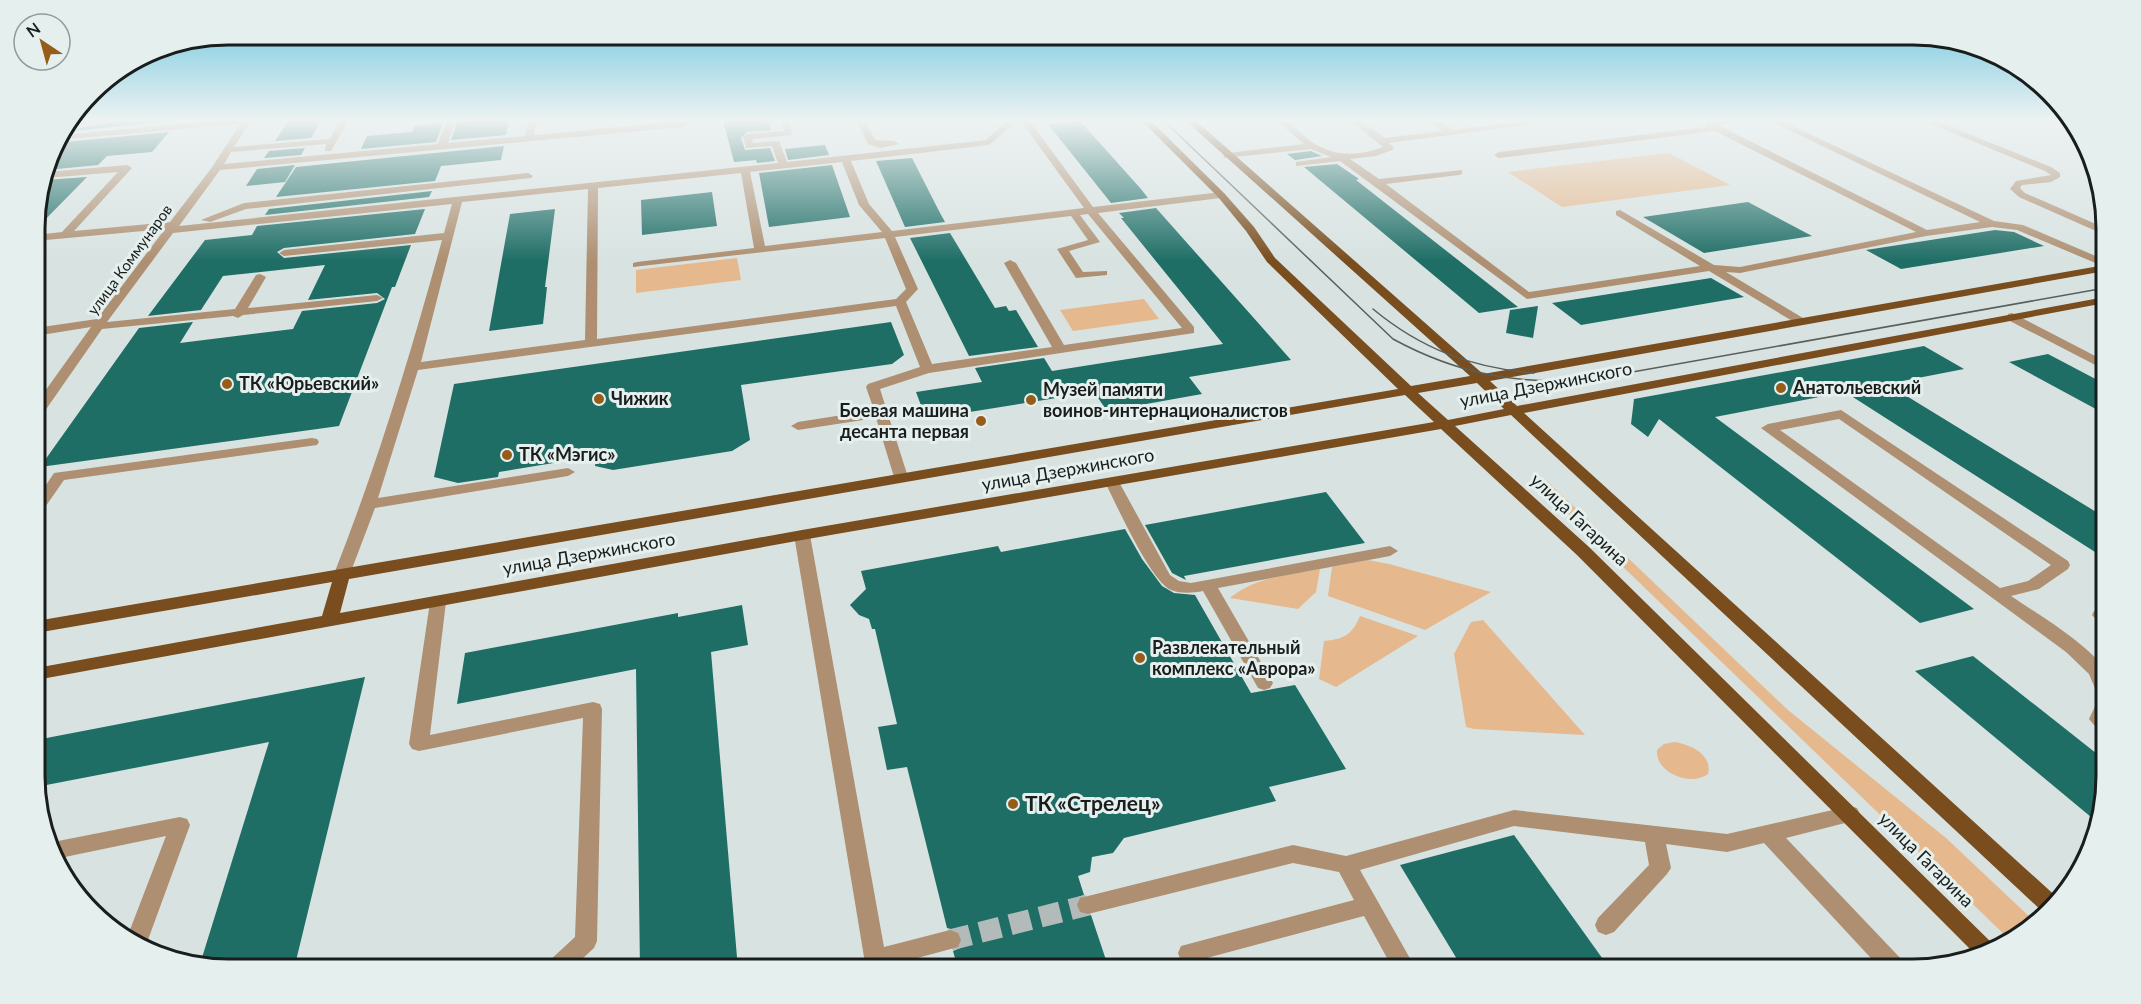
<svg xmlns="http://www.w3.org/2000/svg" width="2141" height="1004" font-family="Lato,sans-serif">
  <rect width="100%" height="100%" fill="#d8e3e1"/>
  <g fill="#e5b88e">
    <path d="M 1669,153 L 1730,185 L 1562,207 L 1508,172 Z"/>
    <path d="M 737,258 L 741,280 L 636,293 L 636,270 Z"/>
    <path d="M 1144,299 L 1159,319 L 1073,331 L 1060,310 Z"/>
    <path d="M 1547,481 L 1788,710 L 1946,838 L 2036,923 L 2021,937 L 2010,940 L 1536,483 Z"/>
    <path d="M 1368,560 L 1389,564 L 1491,592 L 1425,630 L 1328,596 L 1332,567 Z"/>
    <path d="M 1320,569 L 1316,592 L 1298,609 L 1230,598 C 1255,577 1288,575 1320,569 Z"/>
    <path d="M 1360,616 L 1418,636 L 1336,687 L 1319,679 L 1324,641 C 1344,639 1352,635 1360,616 Z"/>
    <path d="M 1483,620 L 1585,735 L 1474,729 L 1466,727 L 1454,654 L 1471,622 Z"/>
    <path d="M 1674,742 C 1689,744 1713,754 1708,774 C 1691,787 1655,773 1657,750 L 1664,744 Z"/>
  </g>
  <g fill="#1f6e66">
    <path d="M 123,120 L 179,120 L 74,131 L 78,128 Z"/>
    <path d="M 289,120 L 321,120 L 311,138 L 275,141 Z"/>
    <path d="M 473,120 L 509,120 L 506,135 L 451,140 L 457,122 Z"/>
    <path d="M 723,120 L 769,120 L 771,130 L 747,132 L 741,138 L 745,150 L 770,148 L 775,161 L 757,163 L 756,160 L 734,162 Z"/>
    <path d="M 1080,121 L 1141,189 L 1148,198 L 1111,203 L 1048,124 Z"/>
    <path d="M 443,123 L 436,142 L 361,149 L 367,136 L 412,132 L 414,126 Z"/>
    <path d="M 169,132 L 152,152 L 107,156 L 98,165 L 47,170 L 51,155 L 65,142 Z"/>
    <path d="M 825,145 L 829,155 L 788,160 L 785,149 Z"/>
    <path d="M 504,146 L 501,160 L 441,166 L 435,181 L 276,197 L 296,167 Z"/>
    <path d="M 305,148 L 301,155 L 264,158 L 269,151 Z"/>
    <path d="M 1311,151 L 1322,156 L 1295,160 L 1287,154 Z"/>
    <path d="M 912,158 L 939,211 L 945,222 L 905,227 L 876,161 Z"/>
    <path d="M 1337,164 L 1359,179 L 1356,180 L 1518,307 L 1479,313 L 1304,167 Z"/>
    <path d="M 295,165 L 285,182 L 246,186 L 257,169 Z"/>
    <path d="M 832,165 L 850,217 L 769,227 L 759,173 Z"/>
    <path d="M 87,177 L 35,230 L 35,215 L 44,180 Z"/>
    <path d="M 432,191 L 429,197 L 265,215 L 269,209 Z"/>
    <path d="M 712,192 L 717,226 L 642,235 L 641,200 Z"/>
    <path d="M 1748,202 L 1812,236 L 1704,253 L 1643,217 Z"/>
    <path d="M 1156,208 L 1291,360 L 1189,377 L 1202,394 L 1107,411 L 1094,392 L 926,419 L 916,392 L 982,382 L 975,368 L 1044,358 L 1052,371 L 1223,344 L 1121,218 L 1124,218 L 1119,213 Z"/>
    <path d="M 425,209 L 415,234 L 284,248 L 277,252 L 284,258 L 411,245 L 395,287 L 392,287 L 339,426 L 40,467 L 139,328 L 193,322 L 180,343 L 293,329 L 302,311 L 377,303 L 385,299 L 377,293 L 308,300 L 325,265 L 223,276 L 201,310 L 148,316 L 205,240 L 252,235 L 257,226 Z"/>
    <path d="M 555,209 L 545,287 L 547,287 L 543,324 L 489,331 L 510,214 Z"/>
    <path d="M 1995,230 L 2014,232 L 2044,246 L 1901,269 L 1866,250 Z"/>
    <path d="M 950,233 L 995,308 L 1006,306 L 1009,311 L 1016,310 L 1038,347 L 969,356 L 910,238 Z"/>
    <path d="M 1711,278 L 1744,297 L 1581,325 L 1552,303 Z"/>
    <path d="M 1538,306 L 1533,338 L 1506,333 L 1510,310 Z"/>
    <path d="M 891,322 L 904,355 L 892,364 L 741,385 L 750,440 L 732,451 L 613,470 L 595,466 L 596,456 L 499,472 L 498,477 L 458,483 L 434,477 L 454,384 Z"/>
    <path d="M 1924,346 L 1964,369 L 1887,384 L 2106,518 L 2106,559 L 1845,392 L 1715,417 L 1974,609 L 1920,623 L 1659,419 L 1648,437 L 1631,424 L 1634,399 Z"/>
    <path d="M 2048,354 L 2105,384 L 2105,414 L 2009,362 Z"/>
    <path d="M 1326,492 L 1365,543 L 1184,576 L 1186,580 L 1172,573 L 1145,525 Z"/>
    <path d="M 1125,529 L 1142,559 L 1162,586 L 1174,593 L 1195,595 L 1251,693 L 1295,685 L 1346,769 L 1269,787 L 1276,801 L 1124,838 L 1113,853 L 1092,857 L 1090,872 L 1078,876 L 1084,895 L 1078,897 L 1075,906 L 1079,914 L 1091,915 L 1109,969 L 958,969 L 953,951 L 960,948 L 963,939 L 959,931 L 947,928 L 907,767 L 887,770 L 878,727 L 897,724 L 875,629 L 872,629 L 869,619 L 859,615 L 850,605 L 866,589 L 861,571 L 998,546 L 1001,552 Z"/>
    <path d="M 742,605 L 748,645 L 711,652 L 738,969 L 640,969 L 636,669 L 457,704 L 465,653 L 678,613 L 678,617 Z"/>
    <path d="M 1973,656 L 2106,761 L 2106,777 L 2097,822 L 1915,671 Z"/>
    <path d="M 365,677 L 294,969 L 228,969 L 200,964 L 269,742 L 36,787 L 36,740 Z"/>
    <path d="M 1514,835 L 1610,969 L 1463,969 L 1400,865 Z"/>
  </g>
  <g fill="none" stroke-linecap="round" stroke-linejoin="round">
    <path stroke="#b2bbba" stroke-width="21" stroke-dasharray="21 10" stroke-linecap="butt" d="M 950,940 L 1088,905"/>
    <g fill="#ae8f71" fill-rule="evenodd">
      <path d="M 87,120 L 121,120 L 66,127 L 70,122 Z"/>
      <path d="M 224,120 L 251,121 L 234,147 L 330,139 L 340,120 L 349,120 L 331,151 L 325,151 L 326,144 L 231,152 L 224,164 L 438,144 L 447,120 L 455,120 L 448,143 L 525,136 L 529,120 L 537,120 L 534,135 L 694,120 L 683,127 L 220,170 L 179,226 L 778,163 L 772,146 L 746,148 L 743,137 L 747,134 L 784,131 L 781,120 L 789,120 L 792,135 L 752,139 L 753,143 L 779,141 L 787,162 L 986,140 L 1008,120 L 1018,120 L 989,145 L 851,161 L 869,204 L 892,231 L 1084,208 L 1020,120 L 1029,120 L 1093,207 L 1221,192 L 1226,195 L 1221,198 L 1098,213 L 1194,327 L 1194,333 L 929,373 L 880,389 L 908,477 L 901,481 L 894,477 L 876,418 L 798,430 L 791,426 L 798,422 L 874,410 L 866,387 L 868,384 L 920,367 L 896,306 L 418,370 L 378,498 L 568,468 L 575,472 L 568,476 L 375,508 L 350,574 L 348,578 L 336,578 L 334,574 C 377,465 411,353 442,240 L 284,256 L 279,253 L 284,250 L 444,233 L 452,204 L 173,233 L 107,322 L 235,309 L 256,275 L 260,274 L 266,277 L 248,308 L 377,295 L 383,298 L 377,301 L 243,315 L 238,318 L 233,316 L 102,329 L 40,418 L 35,419 L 35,405 L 91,327 L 35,336 L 35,328 L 97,319 L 165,229 L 35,241 L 35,235 L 62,232 L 118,172 L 46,178 L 46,172 L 127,165 L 132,168 L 74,231 L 170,222 L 213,166 L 240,124 L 56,140 L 60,135 ZM 842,162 L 859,205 L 882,232 L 765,246 L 750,172 ZM 741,173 L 754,248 L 637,262 L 633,263 L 633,267 L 885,238 L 906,289 L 896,299 L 597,339 L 598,188 ZM 588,189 L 585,340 L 421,362 L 462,202 ZM 1088,214 L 1182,328 L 1064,345 L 1016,263 L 1010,260 L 1004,263 L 1052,347 L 932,364 L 906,302 L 918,289 L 895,237 L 1071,216 L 1088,240 L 1057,249 L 1076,278 L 1107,275 L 1107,271 L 1083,272 L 1069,251 L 1100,242 L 1080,215 Z"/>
      <path d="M 856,120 L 865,120 L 875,140 L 894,141 L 899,144 L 880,148 L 868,144 Z"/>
      <path d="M 1276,120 C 1293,120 1301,136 1315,144 C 1337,157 1360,156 1383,147 L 1350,120 L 1360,120 L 1385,138 L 1442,131 L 1427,120 L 1438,120 L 1453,130 L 1534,120 L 1564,120 L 1389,143 L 1394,148 L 1392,150 L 1376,156 L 1350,159 L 1379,179 L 1462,170 L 1462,174 L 1459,175 L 1386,184 L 1529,292 L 1700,266 L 1616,215 L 1616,211 L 1620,210 L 1714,265 L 1740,267 L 1916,232 L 1715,131 L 1499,158 L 1494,155 L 1499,152 L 1706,127 L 1705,122 L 1743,120 L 1718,125 L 1927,230 L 1980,222 L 1768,120 L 1780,120 L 1994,221 L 2023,225 L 2105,260 L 2105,267 L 2017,230 L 1992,227 L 1926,236 L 1740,273 L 1726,272 L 1803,318 L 1805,321 L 1799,325 L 1709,271 L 1527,299 L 1340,161 L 1296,166 L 1296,162 L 1331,157 L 1311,149 L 1225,158 L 1223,156 L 1228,153 L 1304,144 Z"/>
      <path d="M 1921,120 L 1934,120 L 2051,167 L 2060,173 L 2060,177 L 2051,182 L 2022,185 L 2020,188 L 2025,193 L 2105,228 L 2105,235 L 2019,197 L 2010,189 L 2016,181 L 2051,175 L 2045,171 Z"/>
      <path d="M 528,173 L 533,176 L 531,178 L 246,209 L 210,222 L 201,220 L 244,203 Z"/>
      <path d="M 2012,313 L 2105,361 L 2105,370 L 2008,320 L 2008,314 Z"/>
      <path d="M 1841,410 L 2068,561 L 2070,565 L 2068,569 L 2039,589 L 2011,596 C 2036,613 2093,647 2106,672 L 2106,733 L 2099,731 L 2089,719 L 2099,698 L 2089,674 L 2066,652 L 1761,428 L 1768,424 ZM 1839,419 L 2051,565 L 2028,581 L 2000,588 L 1780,430 Z"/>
      <path d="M 312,438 L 317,439 L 319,442 L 317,445 L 64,480 L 41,513 L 36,514 L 36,500 L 54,473 Z"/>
      <path d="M 1112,478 L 1119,482 L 1170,575 L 1179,581 L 1191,583 L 1390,546 L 1398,551 L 1390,556 L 1218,588 L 1273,683 L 1270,688 L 1264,690 L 1258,688 L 1203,591 C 1193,593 1181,594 1171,590 C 1151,582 1116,504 1105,482 Z"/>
      <path d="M 802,530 L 810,535 L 884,947 L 950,930 L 958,933 L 961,940 L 958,947 L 888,966 L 888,969 L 866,969 L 794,535 Z"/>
      <path d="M 438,596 L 444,598 L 446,602 L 430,735 L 593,702 L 600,704 L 602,709 L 597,941 L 594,948 L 571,969 L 545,969 L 548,962 L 575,937 L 583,718 L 419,751 L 412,749 L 409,744 L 430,602 L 432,598 Z"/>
      <path d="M 2106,607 L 2106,626 L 2100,624 L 2092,615 L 2094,611 Z"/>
      <path d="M 1850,806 L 1857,808 L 1860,814 L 1857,820 L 1786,838 L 1904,962 L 1907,969 L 1881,969 L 1764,843 L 1727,852 L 1666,844 L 1671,868 L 1667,874 L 1614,932 L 1606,935 L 1598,932 L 1595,925 L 1598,918 L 1649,865 L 1645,842 L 1514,826 L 1360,870 L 1416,969 L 1393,969 L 1364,916 L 1203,959 L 1206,969 L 1184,969 L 1178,953 L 1181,946 L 1354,900 L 1339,872 L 1293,863 L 1088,914 L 1080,912 L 1077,905 L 1080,898 L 1088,896 L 1293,845 L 1346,856 L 1514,810 L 1727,834 Z"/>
      <path d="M 180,817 L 187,819 L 190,825 L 145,948 L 128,935 L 166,836 L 60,858 L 53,842 Z"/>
    </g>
    <path fill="#794d1e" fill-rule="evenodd" d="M 1141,120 L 1150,120 L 1224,193 L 1254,227 L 1275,258 L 1411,386 L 1470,376 L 1185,120 L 1195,120 L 1483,374 L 2105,265 L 2105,271 L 1490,381 L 1517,406 L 2105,297 L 2105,303 L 1524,413 L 2060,900 L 2045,914 L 1511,415 L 1455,426 L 1589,547 L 1995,946 L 1974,953 L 1577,555 L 1441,429 L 802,540 L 36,680 L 36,668 L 322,616 L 332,582 L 36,633 L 36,621 L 1398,389 L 1267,262 L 1246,231 L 1218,197 ZM 1477,383 L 1504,409 L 1448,420 L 1418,393 ZM 1405,395 L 1434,422 L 802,530 L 340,613 L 349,579 Z"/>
    <g stroke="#585f5d" stroke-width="1.5">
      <path d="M 1163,120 L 1393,339 C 1457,374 1521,386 1593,379 L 2105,288"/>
      <path d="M 1373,309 C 1421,349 1472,368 1534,373"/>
    </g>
  </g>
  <linearGradient id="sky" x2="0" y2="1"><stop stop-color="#67c4de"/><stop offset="0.46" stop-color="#edf2f2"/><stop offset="1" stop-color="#edf2f2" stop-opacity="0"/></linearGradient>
  <rect width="2141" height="261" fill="url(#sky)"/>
  <g fill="#965c19" stroke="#e5f0ee" stroke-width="2">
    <circle cx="227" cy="384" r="6"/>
    <circle cx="1781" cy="388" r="6"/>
    <circle cx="599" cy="399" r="6"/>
    <circle cx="1031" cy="400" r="6"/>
    <circle cx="981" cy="421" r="6"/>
    <circle cx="507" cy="455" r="6"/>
    <circle cx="1140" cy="658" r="6"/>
    <circle cx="1013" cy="804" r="6"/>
  </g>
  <g text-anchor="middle" stroke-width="6" stroke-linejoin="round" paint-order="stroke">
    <g font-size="15" fill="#191d1c" stroke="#e5f0ee">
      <text transform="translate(130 260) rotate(-54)" y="5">улица Коммунаров</text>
    </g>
    <g font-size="18" font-weight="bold" fill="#191d1c" stroke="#e5f0ee" text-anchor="start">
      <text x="239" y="390">ТК «Юрьевский»</text>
      <text x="1793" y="394">Анатольевский</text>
      <text x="1043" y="396">Музей памяти<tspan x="1043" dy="21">воинов-интернационалистов</tspan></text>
      <text x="611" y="405">Чижик</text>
      <text x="969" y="417" text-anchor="end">Боевая машина<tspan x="969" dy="21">десанта первая</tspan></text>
      <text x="519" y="461">ТК «Мэгис»</text>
      <text x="1152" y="654">Развлекательный<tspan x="1152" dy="21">комплекс «Аврора»</tspan></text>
    </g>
    <g font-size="18" fill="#191d1c" stroke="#e5f0ee">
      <text transform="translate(1546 385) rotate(-11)" y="6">улица Дзержинского</text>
      <text transform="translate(1068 470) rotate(-10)" y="6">улица Дзержинского</text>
      <text transform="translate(1579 520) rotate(43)" y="6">улица Гагарина</text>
      <text transform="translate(589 554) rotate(-10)" y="6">улица Дзержинского</text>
      <text transform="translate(1926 860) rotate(45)" y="6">улица Гагарина</text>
    </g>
    <g font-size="21" font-weight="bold" fill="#191d1c" stroke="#e5f0ee" text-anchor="start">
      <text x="1025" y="811">ТК «Стрелец»</text>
    </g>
  </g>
  <path d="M0 0H2141V1004H0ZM228 45H1913A183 183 0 0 1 2096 228V776A183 183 0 0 1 1913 959H228A183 183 0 0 1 45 776V228A183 183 0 0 1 228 45Z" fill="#e5f0ee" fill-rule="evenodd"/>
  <path fill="none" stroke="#191d1c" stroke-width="3" d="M228 45H1913A183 183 0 0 1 2096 228V776A183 183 0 0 1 1913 959H228A183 183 0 0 1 45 776V228A183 183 0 0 1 228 45Z"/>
  <g transform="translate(42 42) rotate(324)"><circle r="28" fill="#e5f0ee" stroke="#939c9a" stroke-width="1.5"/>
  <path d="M0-4.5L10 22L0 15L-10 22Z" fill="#965c19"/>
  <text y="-9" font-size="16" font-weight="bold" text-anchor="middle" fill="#191d1c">N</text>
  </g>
</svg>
